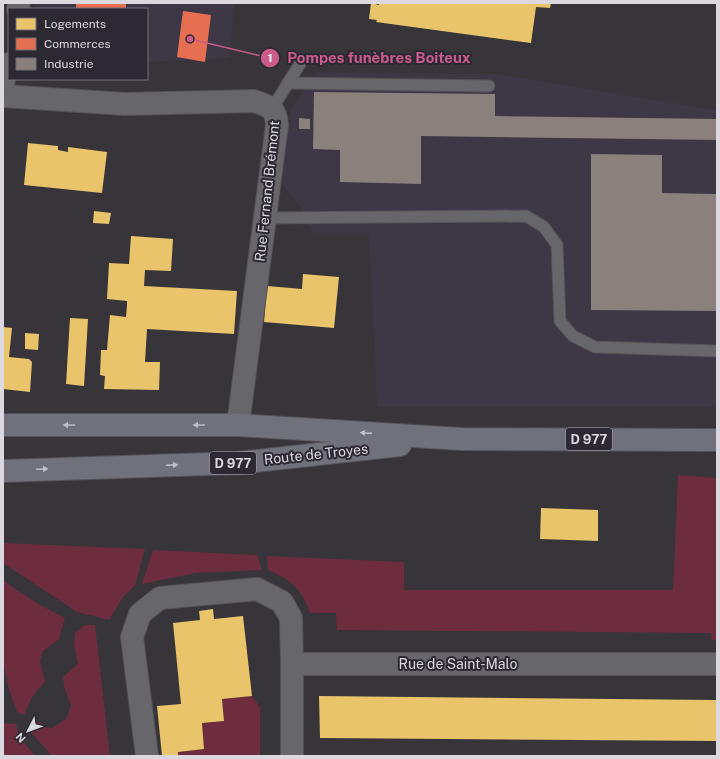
<svg xmlns="http://www.w3.org/2000/svg" width="720" height="759" font-family="'Public Sans',sans-serif">
  <rect width="100%" height="100%" fill="#37343a"/>
  <g fill="#3d3746">
    <path d="M 34,3 L 234,3 L 230,58 L 147,62 L 147,9 L 33,9 Z"/>
    <path d="M 318,72 L 496,74 L 717,110 L 717,407 L 377,407 L 369,233 L 312,233 L 302,209 L 281,183 L 291,108 Z"/>
  </g>
  <g fill="#6d2d3f">
    <path d="M 678,475 L 717,478 L 717,641 L 712,640 L 711,633 L 337,630 L 336,613 L 310,613 C 302,589 291,580 268,570 L 267,556 L 404,562 L 404,590 L 673,590 Z"/>
    <path d="M 3,543 L 145,549 L 135,585 L 123,597 L 109,620 L 77,612 L 3,563 Z"/>
    <path d="M 153,550 L 257,555 L 262,570 L 196,573 L 142,584 Z"/>
    <path d="M 3,580 L 15,589 L 42,606 L 65,618 L 59,639 L 43,651 L 40,661 L 45,682 C 34,692 29,701 25,715 L 17,712 L 9,690 L 3,661 Z"/>
    <path d="M 85,625 L 95,625 L 110,756 L 52,756 L 30,731 L 33,722 L 40,722 L 51,729 L 66,719 L 71,706 L 64,686 L 63,677 L 78,664 L 74,646 L 75,633 Z"/>
    <path d="M 252,696 L 260,707 L 260,756 L 178,756 L 178,752 L 204,749 L 202,723 L 224,721 L 222,699 Z"/>
    <path d="M 3,723 L 16,724 L 20,739 L 36,756 L 3,756 Z"/>
  </g>
  <g fill="#e9c46a">
    <path d="M 371,3 L 379,5 L 379,3 L 436,3 L 445,4 L 445,3 L 551,3 L 550,8 L 536,7 L 531,43 L 376,22 L 377,20 L 369,19 Z"/>
    <path d="M 28,143 L 58,146 L 58,150 L 68,152 L 68,147 L 107,152 L 102,193 L 24,185 Z"/>
    <path d="M 94,211 L 111,213 L 109,224 L 93,223 Z"/>
    <path d="M 131,236 L 173,239 L 171,271 L 145,270 L 144,286 L 237,291 L 234,334 L 147,329 L 145,362 L 160,362 L 159,390 L 104,389 L 105,376 L 100,375 L 101,350 L 107,350 L 110,315 L 126,317 L 127,305 L 127,301 L 107,299 L 109,263 L 129,264 Z"/>
    <path d="M 303,274 L 339,277 L 334,328 L 264,322 L 267,286 L 302,289 Z"/>
    <path d="M 70,318 L 88,319 L 84,386 L 66,384 Z"/>
    <path d="M 3,327 L 12,328 L 9,357 L 29,359 L 32,362 L 30,392 L 3,389 Z"/>
    <path d="M 25,333 L 39,334 L 38,350 L 25,349 Z"/>
    <path d="M 541,508 L 598,510 L 598,541 L 540,539 Z"/>
    <path d="M 213,609 L 214,619 L 243,616 L 252,696 L 222,699 L 224,721 L 202,723 L 204,749 L 178,752 L 178,756 L 162,756 L 157,706 L 181,704 L 173,623 L 200,620 L 199,611 Z"/>
    <path d="M 319,696 L 717,700 L 717,741 L 320,738 Z"/>
  </g>
  <g fill="#e76f51">
    <rect x="76" y="3" width="50" height="6"/>
    <path d="M 183,11 L 211,15 L 205,62 L 177,57 Z"/>
  </g>
  <g fill="#8a817c">
    <path d="M 314,92 L 495,94 L 495,116 L 717,119 L 717,140 L 421,136 L 421,184 L 340,182 L 340,150 L 313,149 Z"/>
    <path d="M 299,118 L 310,119 L 310,129 L 299,129 Z"/>
    <path d="M 591,154 L 662,155 L 662,193 L 717,194 L 717,311 L 591,310 Z"/>
  </g>
  <g fill="none" stroke-linecap="round" stroke-linejoin="round">
    <defs>
      <g id="lane">
        <path d="M 300,64 L 288,83 L 489,86"/>
        <path d="M 272,109 L 288,83"/>
        <path d="M 265,218 L 526,216 L 544,227 L 557,245 L 560,321 L 573,336 L 595,347 L 717,351"/>
      </g>
      <g id="street">
        <path d="M 3,96 L 125,104 L 254,101 C 269,106 276,108 277,125 L 238,425"/>
        <path d="M 147,756 L 132,637 L 140,614 L 160,598 L 257,589 L 282,602 L 291,618 L 292,664"/>
        <path d="M 292,756 L 292,664 L 717,664"/>
      </g>
      <g id="secondary">
        <path d="M 18,9 L 19,3"/>
        <path d="M 3,83 L 9,64"/>
      </g>
      <g id="primary">
        <path d="M 3,425 L 238,425 L 461,439 L 717,440"/>
        <path d="M 3,471 L 238,463 L 400,445"/>
      </g>
    </defs>
    <use href="#lane" stroke="#545257" stroke-width="13"/>
    <use href="#street" stroke="#545257" stroke-width="24"/>
    <use href="#secondary" stroke="#545257" stroke-width="24"/>
    <use href="#primary" stroke="#545257" stroke-width="24"/>
    <use href="#lane" stroke="#67666a" stroke-width="11"/>
    <use href="#street" stroke="#67666a" stroke-width="22"/>
    <use href="#secondary" stroke="#67666a" stroke-width="22"/>
    <use href="#primary" stroke="#70717b" stroke-width="22"/>
  </g>
  <defs><path id="oneway-solid" d="M-6-.8H1V-3.2L6.5 0L1 3.2V.8H-6Z"/></defs>
  <g fill="#c0bfc6">
    <use href="#oneway-solid" transform="translate(69 425) rotate(180)"/>
    <use href="#oneway-solid" transform="translate(199 425) rotate(180)"/>
    <use href="#oneway-solid" transform="translate(366 433) rotate(-176)"/>
    <use href="#oneway-solid" transform="translate(172 465) rotate(-2)"/>
    <use href="#oneway-solid" transform="translate(42 469) rotate(-2)"/>
  </g>
  <g text-anchor="middle" stroke-width="4" stroke-linejoin="round" paint-order="stroke">
    <g fill="#2c2932" stroke="#a6a4ab" stroke-width="1">
      <rect x="566" y="428" width="46" height="22" rx="3"/>
      <rect x="210" y="452" width="46" height="22" rx="3"/>
    </g>
    <g font-size="13" font-weight="bold" fill="#dbd9df">
      <text x="589" y="444">D 977</text>
      <text x="233" y="468">D 977</text>
    </g>
    <g font-size="14" fill="#dbd9df" stroke="#2c2932">
      <text transform="translate(267 191) rotate(-84)" y="5">Rue Fernand Brémont</text>
      <text transform="translate(316 454) rotate(-6)" y="5">Route de Troyes</text>
      <text x="458" y="669">Rue de Saint-Malo</text>
    </g>
  </g>
  <path fill="none" stroke="#cb5c89" stroke-width="1.5" d="M190 39L270 58"/>
  <g fill="#cb5c89" stroke="#2c2932" stroke-width="1.5">
    <circle cx="190" cy="39" r="4"/>
    <circle cx="270" cy="58" r="10"/>
  </g>
  <g font-size="12" text-anchor="middle" font-weight="bold" fill="#fff">
    <text x="270" y="62">1</text>
  </g>
  <g font-size="15" text-anchor="middle" font-weight="bold" fill="#cb5c89" stroke="#2c2932" stroke-width="4" stroke-linejoin="round" paint-order="stroke">
    <text x="379" y="63">Pompes funèbres Boiteux</text>
  </g>
  <rect width="720" height="759" fill="none" stroke="#dbd9df" stroke-width="8"/>
  <rect x="8" y="8" width="140" height="72" fill="#2c2932" stroke="#726f77"/>
  <rect x="16" y="18" width="20" height="12" fill="#e9c46a" stroke="#726f77"/>
  <text x="44" y="28" font-size="12" fill="#dbd9df">Logements</text>
  <rect x="16" y="38" width="20" height="12" fill="#e76f51" stroke="#726f77"/>
  <text x="44" y="48" font-size="12" fill="#dbd9df">Commerces</text>
  <rect x="16" y="58" width="20" height="12" fill="#8a817c" stroke="#726f77"/>
  <text x="44" y="68" font-size="12" fill="#dbd9df">Industrie</text>
  <g transform="translate(28 731) rotate(228)" stroke="#2c2932" stroke-width="3" paint-order="stroke">
  <path d="M0-3L7 15L0 10L-7 15Z" fill="#dbd9df"/>
  <text y="-6" font-size="11" font-weight="bold" text-anchor="middle" fill="#dbd9df">N</text>
  </g>
</svg>
